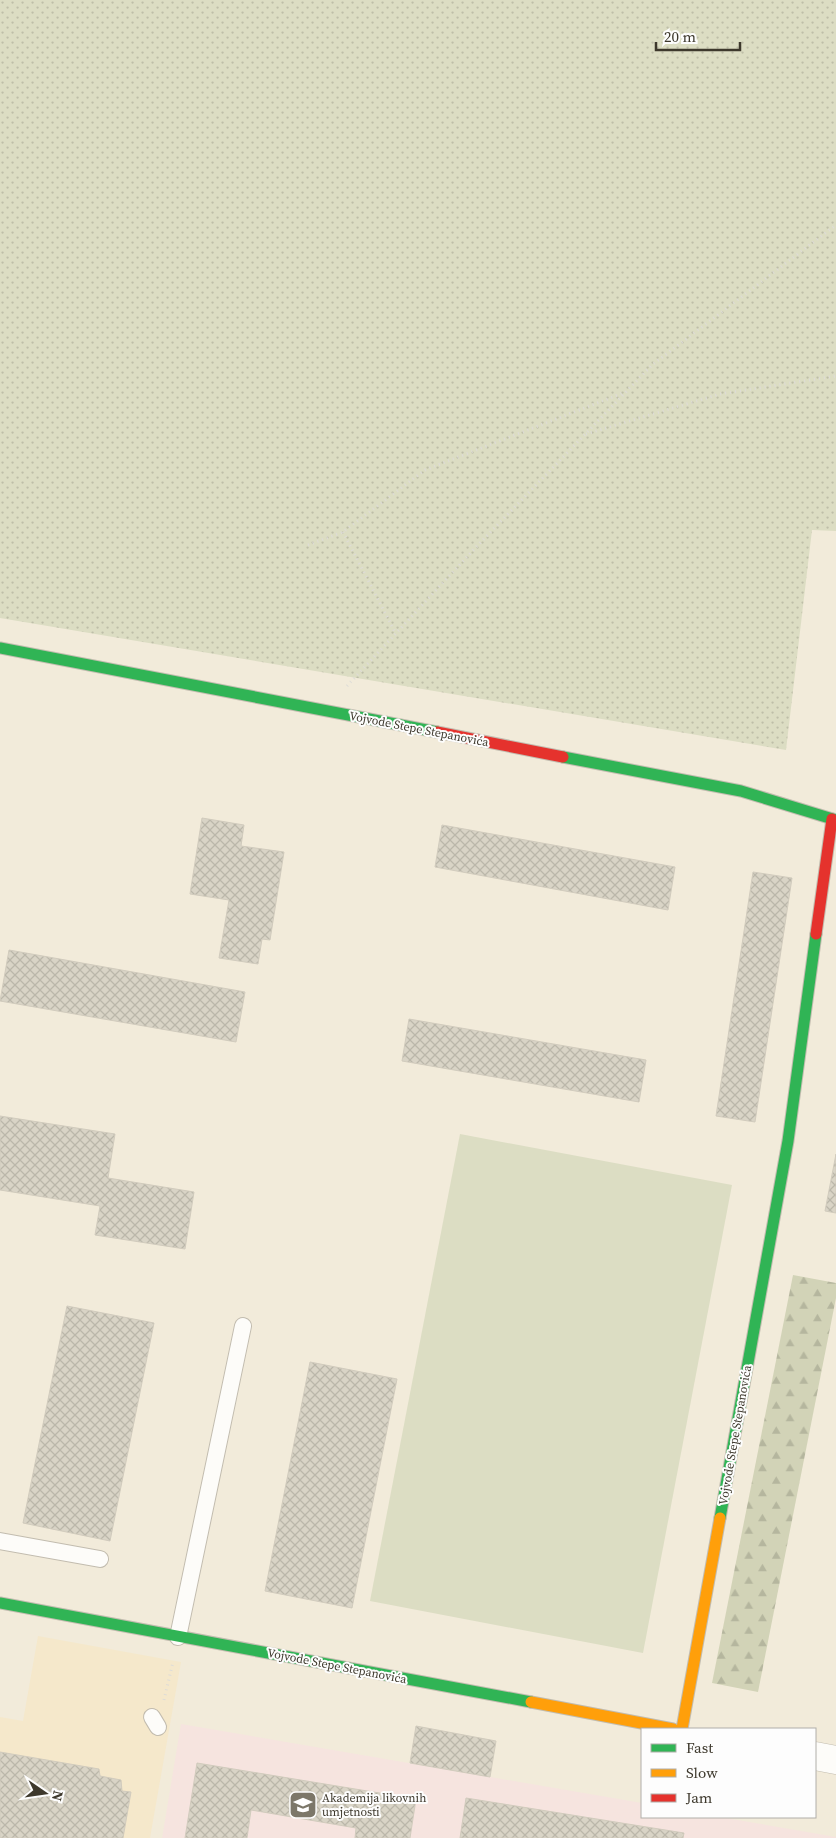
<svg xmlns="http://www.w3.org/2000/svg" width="836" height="1838" font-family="'Source Serif 4',serif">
  <defs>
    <pattern id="grass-dots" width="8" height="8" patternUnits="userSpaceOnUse" patternTransform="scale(1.25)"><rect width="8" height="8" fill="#dcddc3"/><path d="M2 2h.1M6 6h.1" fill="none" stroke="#bebea8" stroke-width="1.8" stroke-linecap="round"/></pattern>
    <pattern id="forest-firs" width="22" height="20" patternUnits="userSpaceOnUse" patternTransform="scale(1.25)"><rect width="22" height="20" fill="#d2d3b7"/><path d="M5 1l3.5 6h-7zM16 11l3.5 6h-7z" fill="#b5b69e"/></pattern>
    <pattern id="building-cross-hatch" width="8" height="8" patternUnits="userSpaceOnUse" patternTransform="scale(1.25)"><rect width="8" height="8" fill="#d9d4c6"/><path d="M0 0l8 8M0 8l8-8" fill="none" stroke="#bbb7aa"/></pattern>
  </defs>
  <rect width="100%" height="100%" fill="#f2ebda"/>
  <path fill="#f5e8cb" d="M 38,1636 L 181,1662 L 150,1838 L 0,1838 L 0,1717 L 23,1721 Z"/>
  <path fill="#f6e4df" d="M 181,1724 L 642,1803 L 642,1817 L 720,1817 L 836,1837 L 836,1838 L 162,1838 Z"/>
  <path fill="url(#grass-dots)" d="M 0,0 L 836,0 L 836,531 L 812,530 L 786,750 L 0,618 Z"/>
  <path fill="url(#forest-firs)" d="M 793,1275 L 836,1283 L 836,1298 L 758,1692 L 712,1683 Z"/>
  <path fill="#dcddc3" d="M 460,1134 L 732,1185 L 643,1653 L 370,1601 Z"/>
  <g fill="url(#building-cross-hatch)" stroke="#d1cbbd">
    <path d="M 202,818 L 244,825 L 241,846 L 284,852 L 270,940 L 262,939 L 258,964 L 219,958 L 229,900 L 190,894 Z"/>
    <path d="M 442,825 L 675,867 L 668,910 L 435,867 Z"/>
    <path d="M 753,872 L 792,878 L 755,1122 L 716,1116 Z"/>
    <path d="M 9,950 L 245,992 L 236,1042 L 0,1001 Z"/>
    <path d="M 409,1019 L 646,1060 L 639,1102 L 402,1061 Z"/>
    <path d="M 0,1116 L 115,1134 L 108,1178 L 194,1192 L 185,1249 L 95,1235 L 100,1206 L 0,1190 Z"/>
    <path d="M 836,1154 L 836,1213 L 825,1211 Z"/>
    <path d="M 67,1306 L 154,1323 L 110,1541 L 23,1523 Z"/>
    <path d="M 310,1362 L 397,1379 L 352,1608 L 265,1591 Z"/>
    <path d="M 416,1726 L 496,1741 L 490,1777 L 410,1763 Z"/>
    <path d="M 0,1752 L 99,1769 L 100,1776 L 121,1780 L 122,1791 L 131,1792 L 123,1838 L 0,1838 Z"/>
    <path d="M 197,1763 L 416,1799 L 410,1838 L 355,1838 L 356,1828 L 251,1810 L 247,1838 L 185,1838 Z"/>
    <path d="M 466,1798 L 684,1833 L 683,1838 L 460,1838 Z"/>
  </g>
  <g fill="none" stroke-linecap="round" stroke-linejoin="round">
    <defs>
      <g id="lane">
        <path d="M 0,1541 L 100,1559"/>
        <path d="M 178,1637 L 243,1326"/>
        <path d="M 152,1717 L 158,1727"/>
      </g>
      <path id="street" d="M 815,1756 L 836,1760"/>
      <g id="fast">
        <path d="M 0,648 L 437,732"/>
        <path d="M 563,757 L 741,791 L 836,820"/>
        <path d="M 720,1518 L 788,1141 L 816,934"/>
        <path d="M 0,1603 L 531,1702"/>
      </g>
      <g id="slow">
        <path d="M 531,1702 L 673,1729"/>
        <path d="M 682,1729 L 720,1518"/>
      </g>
      <g id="jam">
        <path d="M 437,732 L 563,757"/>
        <path d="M 816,934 L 832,819"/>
      </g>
    </defs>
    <use href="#lane" stroke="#c2bcaf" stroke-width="18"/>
    <use href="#street" stroke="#c2bcaf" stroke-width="29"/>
    <use href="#fast" stroke="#c2bcaf" stroke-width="13"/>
    <use href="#slow" stroke="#c2bcaf" stroke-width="13"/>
    <use href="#jam" stroke="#c2bcaf" stroke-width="13"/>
    <g stroke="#dedcd7" stroke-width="3" stroke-dasharray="1 4" stroke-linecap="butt">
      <path d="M 586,434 L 720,394 L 836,376"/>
      <path d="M 343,532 L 396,634"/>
      <path d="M 308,545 L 343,532 L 425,470 L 623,393"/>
      <path d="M 347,686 L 479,544 L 652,365 L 836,225"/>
      <path d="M 164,1700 L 173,1662"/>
    </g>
    <use href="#lane" stroke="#fdfcf9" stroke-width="16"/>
    <use href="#street" stroke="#fdfcf9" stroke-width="28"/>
    <use href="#fast" stroke="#30b455" stroke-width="11"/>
    <use href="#slow" stroke="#ff9f0a" stroke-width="11"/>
    <use href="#jam" stroke="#e5322d" stroke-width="11"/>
  </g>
  <defs>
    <symbol id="university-square" viewBox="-11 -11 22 22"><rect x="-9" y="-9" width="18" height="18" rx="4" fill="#7c7769" stroke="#fdfdfd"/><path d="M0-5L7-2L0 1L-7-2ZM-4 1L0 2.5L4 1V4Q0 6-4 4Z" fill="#fff"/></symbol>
  </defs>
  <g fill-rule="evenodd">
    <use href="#university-square" x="287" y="1789" width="32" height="32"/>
  </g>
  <g text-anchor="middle" stroke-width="4" stroke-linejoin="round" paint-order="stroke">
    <g font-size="12" fill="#3d382c" stroke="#fdfdfd">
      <text transform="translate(419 729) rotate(11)" y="4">Vojvode Stepe Stepanovića</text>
      <text transform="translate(735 1435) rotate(-80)" y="4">Vojvode Stepe Stepanovića</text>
      <text transform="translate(337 1666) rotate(11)" y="4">Vojvode Stepe Stepanovića</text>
    </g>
    <g font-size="12" fill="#3d382c" stroke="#fdfdfd" text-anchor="start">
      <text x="322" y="1802">Akademija likovnih<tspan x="322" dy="14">umjetnosti</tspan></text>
    </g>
  </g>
  <rect x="641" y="1728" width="175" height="90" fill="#fdfdfd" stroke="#b0aea9"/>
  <rect x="651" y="1744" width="25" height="8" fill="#30b455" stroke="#b0aea9"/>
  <text x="686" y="1753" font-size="15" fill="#3d382c">Fast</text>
  <rect x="651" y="1769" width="25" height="8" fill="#ff9f0a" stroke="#b0aea9"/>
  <text x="686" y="1778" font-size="15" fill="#3d382c">Slow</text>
  <rect x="651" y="1794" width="25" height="8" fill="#e5322d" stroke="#b0aea9"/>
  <text x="686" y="1803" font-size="15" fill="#3d382c">Jam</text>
  <g transform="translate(45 1793) rotate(103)" stroke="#fdfdfd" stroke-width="4" paint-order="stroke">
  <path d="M0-4L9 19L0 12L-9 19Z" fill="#3d382c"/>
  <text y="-8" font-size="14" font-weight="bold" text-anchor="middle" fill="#3d382c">N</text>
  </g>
  <path d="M656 42v8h84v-8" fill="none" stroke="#3d382c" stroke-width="2.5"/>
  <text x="664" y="42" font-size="15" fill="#3d382c" stroke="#fdfdfd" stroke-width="4" paint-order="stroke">20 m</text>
</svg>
